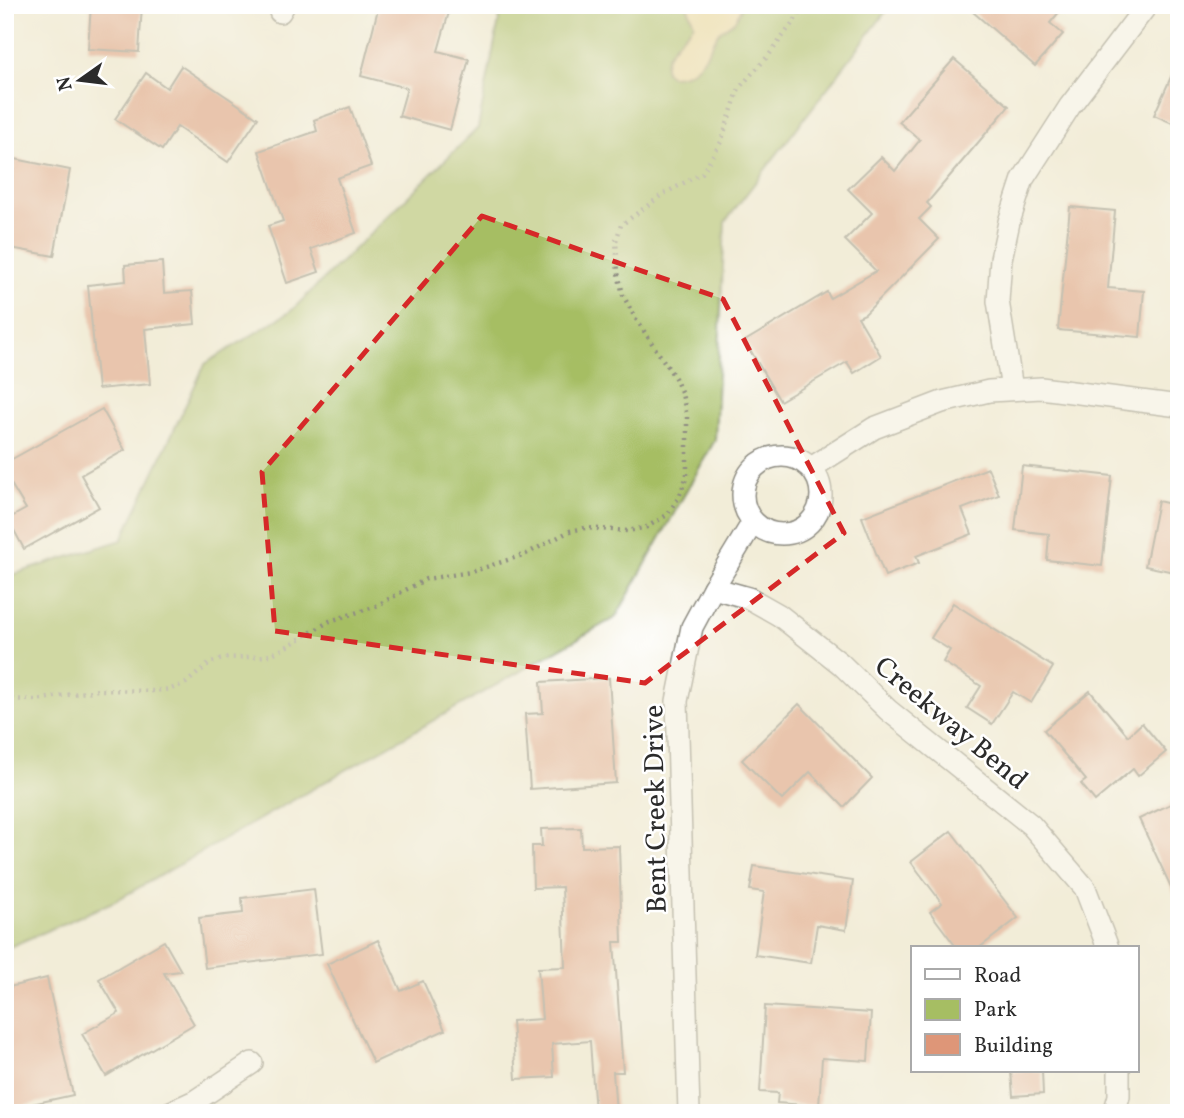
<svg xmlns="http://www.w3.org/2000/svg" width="1184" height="1118" font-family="Vollkorn,serif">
  <rect width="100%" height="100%" fill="#fff"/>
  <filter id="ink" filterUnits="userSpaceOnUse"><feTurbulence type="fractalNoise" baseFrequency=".0143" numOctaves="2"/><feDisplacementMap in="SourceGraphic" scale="14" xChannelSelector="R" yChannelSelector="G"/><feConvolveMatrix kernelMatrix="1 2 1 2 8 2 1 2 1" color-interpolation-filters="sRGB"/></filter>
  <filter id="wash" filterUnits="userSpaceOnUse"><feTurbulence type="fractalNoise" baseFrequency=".00686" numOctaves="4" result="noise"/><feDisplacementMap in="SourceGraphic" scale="28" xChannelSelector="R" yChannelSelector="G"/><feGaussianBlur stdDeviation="1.57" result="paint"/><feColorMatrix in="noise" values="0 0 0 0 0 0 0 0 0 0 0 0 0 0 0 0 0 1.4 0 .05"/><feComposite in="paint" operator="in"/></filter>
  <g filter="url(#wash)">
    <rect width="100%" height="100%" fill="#f2edd8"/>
    <path fill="#a6be63" stroke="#687447" stroke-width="2" d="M 502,5 L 891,5 L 725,222 L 715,440 L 616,617 L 115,901 L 5,949 L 5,577 L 122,540 L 205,364 L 291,311 L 478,128 Z"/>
    <path fill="#eeda9e" stroke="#8c8264" stroke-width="2" d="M 687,5 L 742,5 C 740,10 738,17 735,20 C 730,26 722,27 718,34 C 705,55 700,76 671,76 L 665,71 C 662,51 683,38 694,24 Z"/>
    <g id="blocks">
      <g fill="#de9678">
        <path d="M 91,5 L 142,5 L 139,52 L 88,49 Z"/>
        <path d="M 379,5 L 451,5 L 438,51 L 469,59 L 450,130 L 399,116 L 407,88 L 361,76 Z"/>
        <path d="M 965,5 L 1065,5 L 1050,23 L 1063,34 L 1035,66 Z"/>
        <path d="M 954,59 L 1009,106 L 927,203 L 931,207 L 919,219 L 939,239 L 865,314 L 858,317 L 881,356 L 854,373 L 847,362 L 780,401 L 745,341 L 827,292 L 830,298 L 876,271 L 845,240 L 872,213 L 848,189 L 881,157 L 895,171 L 920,140 L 899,122 Z"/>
        <path d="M 1179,59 L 1179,126 L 1154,115 Z"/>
        <path d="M 181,66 L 258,118 L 228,162 L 177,127 L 162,150 L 115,119 L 146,73 L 167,88 Z"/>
        <path d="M 350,107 L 371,166 L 337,178 L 356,233 L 311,249 L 319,272 L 287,283 L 268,226 L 283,221 L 259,151 L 317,131 L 314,120 Z"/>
        <path d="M 15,159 L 70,170 L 54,256 L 5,247 L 5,183 L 11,184 Z"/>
        <path d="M 1070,207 L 1115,211 L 1108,288 L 1144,291 L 1140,337 L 1058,330 Z"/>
        <path d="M 162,262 L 164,293 L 192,291 L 195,324 L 145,329 L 150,384 L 98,389 L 88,285 L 126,281 L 125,265 Z"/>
        <path d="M 102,409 L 125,450 L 81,475 L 99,507 L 24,549 L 8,519 L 26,509 L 5,474 L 5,463 Z"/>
        <path d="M 1022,466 L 1112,476 L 1102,566 L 1047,560 L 1049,534 L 1015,530 Z"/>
        <path d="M 988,468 L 999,495 L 962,509 L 972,534 L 916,556 L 919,563 L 885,576 L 862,517 Z"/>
        <path d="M 1158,501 L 1179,506 L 1179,573 L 1145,566 Z"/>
        <path d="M 953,603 L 1053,667 L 1031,703 L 1013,692 L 992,724 L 967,708 L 981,686 L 943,662 L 950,650 L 931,638 Z"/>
        <path d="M 609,678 L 616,783 L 530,789 L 525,714 L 543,713 L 541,682 Z"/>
        <path d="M 1090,691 L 1128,736 L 1142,723 L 1166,752 L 1138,776 L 1133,769 L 1095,801 L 1081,784 L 1086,780 L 1044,730 Z"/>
        <path d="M 799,704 L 872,778 L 844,807 L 810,772 L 782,800 L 742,760 Z"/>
        <path d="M 1179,800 L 1179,904 L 1139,819 Z"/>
        <path d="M 581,828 L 582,847 L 619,846 L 622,942 L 614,942 L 623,1072 L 613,1072 L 616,1113 L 595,1113 L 590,1041 L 552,1044 L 554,1077 L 516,1079 L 512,1021 L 542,1019 L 538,968 L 565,967 L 562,887 L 533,888 L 532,846 L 542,846 L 541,829 Z"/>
        <path d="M 951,831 L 1018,918 L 979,948 L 957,948 L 930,912 L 942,903 L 911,862 Z"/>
        <path d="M 754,866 L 853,881 L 846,930 L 817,925 L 811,963 L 755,955 L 764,892 L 750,890 Z"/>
        <path d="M 314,889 L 322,954 L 205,968 L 199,918 L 243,913 L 242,898 Z"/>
        <path d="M 378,940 L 401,991 L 423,981 L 445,1030 L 373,1063 L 327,964 Z"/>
        <path d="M 164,941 L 181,971 L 164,973 L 194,1024 L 106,1076 L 82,1034 L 119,1013 L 99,979 Z"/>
        <path d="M 47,978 L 73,1095 L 5,1110 L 5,988 Z"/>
        <path d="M 765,1006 L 871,1013 L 868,1061 L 822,1058 L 819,1106 L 777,1103 L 778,1093 L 760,1092 Z"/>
        <path d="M 1011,1071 L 1042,1071 L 1043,1094 L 1013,1096 Z"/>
      </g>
    </g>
  </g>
  <g filter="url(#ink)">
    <use href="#blocks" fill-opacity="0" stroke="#8e8c82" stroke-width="2"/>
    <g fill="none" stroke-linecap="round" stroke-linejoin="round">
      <defs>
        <g id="street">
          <path d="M 280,12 L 284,5"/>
          <path d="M 1012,389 L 998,301 L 1001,259 L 1009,222 L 1023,179 L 1070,106 L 1147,5"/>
          <circle cx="782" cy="495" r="39"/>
          <path d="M 811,468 L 874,428 L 942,402 L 989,391 L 1041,388 L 1179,406"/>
          <path d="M 713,588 L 749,598 L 779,615 L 841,664 L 888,710 L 1031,825 L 1085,888 L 1108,948"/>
          <path d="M 169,1113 L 195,1101 L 252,1063"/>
          <path d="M 689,1113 L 677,701 L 692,627 L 713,588 L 753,522"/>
          <path d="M 1114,1113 L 1119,1096 L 1119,1071"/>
        </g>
      </defs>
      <use href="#street" stroke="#8e8c82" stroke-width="24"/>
      <path stroke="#8e8c82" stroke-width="4.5" stroke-dasharray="2 5" stroke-linecap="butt" d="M 5,699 L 36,700 L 98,690 L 155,691 L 171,689 L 186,683 L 211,662 L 227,658 L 267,656 L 281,650 L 330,621 L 374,607 L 426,579 L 471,572 L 526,554 L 570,531 L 585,528 L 628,531 L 647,527 L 667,515 L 679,497 L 687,476 L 687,416 L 682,394 L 675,378 L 634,316 L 623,295 L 618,273 L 616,241 L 621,225 L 662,195 L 702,173 L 721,142 L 739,88 L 769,55 L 806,5"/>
      <use href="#street" stroke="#fff" stroke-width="21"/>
    </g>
  </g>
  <path d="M0 0H1184V1118H0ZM 482,216 L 723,299 L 844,533 L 645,683 L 275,631 L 262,472 Z" fill="#f2edd8" fill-opacity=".55" fill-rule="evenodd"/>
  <path fill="none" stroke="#d62828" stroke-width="5" stroke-dasharray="14 9" stroke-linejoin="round" d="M 482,216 L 723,299 L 844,533 L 645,683 L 275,631 L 262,472 Z"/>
  <g text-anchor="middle" stroke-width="5" stroke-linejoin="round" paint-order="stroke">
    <g font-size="28" fill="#2b2b2b" stroke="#fff">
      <text transform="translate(952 722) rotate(40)" y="10">Creekway Bend</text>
      <text transform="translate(654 809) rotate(-91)" y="10">Bent Creek Drive</text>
    </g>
  </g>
  <rect width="1184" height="1118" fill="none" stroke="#fff" stroke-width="28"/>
  <rect x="911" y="946" width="228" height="126" fill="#ffffff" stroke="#aaaaaa" stroke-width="2"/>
  <rect x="925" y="969" width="35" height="10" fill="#ffffff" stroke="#aaaaaa" stroke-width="2"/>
  <text x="974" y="982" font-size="21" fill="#2b2b2b">Road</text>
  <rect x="925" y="999" width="35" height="21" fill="#a6be63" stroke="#aaaaaa" stroke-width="2"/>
  <text x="974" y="1016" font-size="21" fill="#2b2b2b">Park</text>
  <rect x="925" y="1034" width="35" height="21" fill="#de9678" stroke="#aaaaaa" stroke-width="2"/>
  <text x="974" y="1052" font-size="21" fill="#2b2b2b">Building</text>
  <g transform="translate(80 80) rotate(256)" stroke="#ffffff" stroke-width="5" paint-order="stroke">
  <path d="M0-5L12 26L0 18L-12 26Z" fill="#2b2b2b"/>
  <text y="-10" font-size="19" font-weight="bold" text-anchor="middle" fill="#2b2b2b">N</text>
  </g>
</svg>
